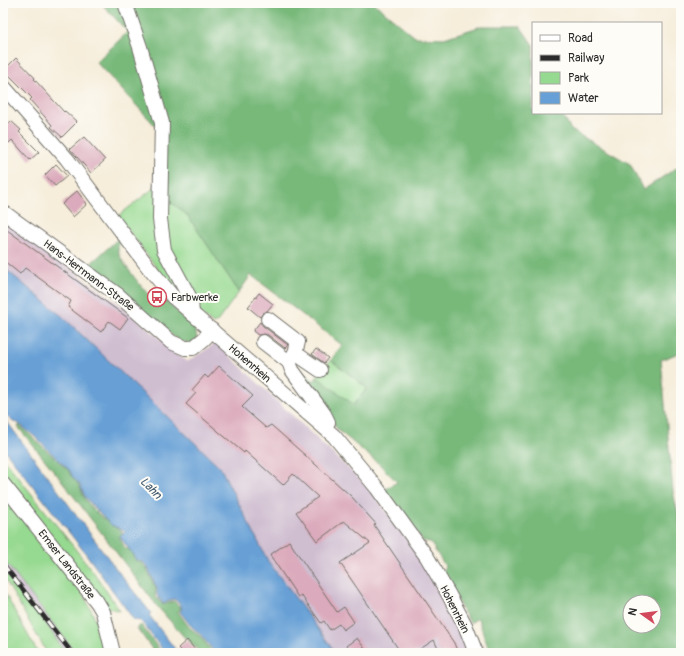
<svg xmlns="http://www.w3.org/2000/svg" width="684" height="656" font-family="Pangolin,sans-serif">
  <rect width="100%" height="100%" fill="#fdfcf7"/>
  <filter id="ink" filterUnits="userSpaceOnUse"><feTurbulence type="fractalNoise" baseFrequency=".025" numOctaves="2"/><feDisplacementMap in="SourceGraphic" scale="8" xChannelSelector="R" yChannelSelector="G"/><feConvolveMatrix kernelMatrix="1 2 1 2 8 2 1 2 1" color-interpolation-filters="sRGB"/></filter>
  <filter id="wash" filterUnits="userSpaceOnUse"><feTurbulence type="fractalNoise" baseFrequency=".012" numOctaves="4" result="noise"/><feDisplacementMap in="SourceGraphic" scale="16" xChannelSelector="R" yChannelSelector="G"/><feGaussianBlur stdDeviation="0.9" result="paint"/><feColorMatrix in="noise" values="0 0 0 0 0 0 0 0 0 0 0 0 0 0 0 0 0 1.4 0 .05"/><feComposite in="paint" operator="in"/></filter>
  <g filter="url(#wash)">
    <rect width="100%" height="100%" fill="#f6edda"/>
    <g fill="#cfbdd0">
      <path d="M 3,220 L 122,306 L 187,362 L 216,343 L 370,489 L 424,563 L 460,626 L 471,653 L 336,653 L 268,561 L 220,467 L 3,267 Z"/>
      <path d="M 3,559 L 67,640 L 76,653 L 65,653 L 47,625 L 3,570 Z"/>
    </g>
    <g fill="#96d990" stroke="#60825e">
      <path d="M 154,188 L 188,216 L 239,292 L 217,322 L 213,324 L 173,290 L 118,216 Z"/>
      <path d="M 331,360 L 367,388 L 354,405 L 317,377 Z"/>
      <path d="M 3,458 L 92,570 L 120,611 L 106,607 L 3,477 Z"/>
      <path d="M 3,494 L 78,586 C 91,607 100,629 108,653 L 76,653 L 3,559 Z"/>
      <path d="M 3,570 L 47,625 L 65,653 L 47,653 L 3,576 Z"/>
      <path d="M 3,590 L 38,653 L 7,653 L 3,639 Z"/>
    </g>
    <g fill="#78b97a" stroke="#527252" fill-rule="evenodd">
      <path d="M 101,3 L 374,3 L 415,37 L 444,38 L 482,26 L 520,26 L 533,45 L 533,113 L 561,113 L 571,130 L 630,164 L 643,190 L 681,165 L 681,352 L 661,360 L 673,491 L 681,528 L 681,653 L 490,653 L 478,618 L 470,623 L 443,575 L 445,566 L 430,542 L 423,541 L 384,490 L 397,482 L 378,463 L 338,430 L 298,369 L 314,381 L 317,377 L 354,405 L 367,388 L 331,360 L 342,345 L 251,275 L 239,292 L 188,216 L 154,188 L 164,162 L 163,134 L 96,62 L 128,32 ZM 630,602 L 654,602 L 654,626 L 630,626 Z"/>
      <path d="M 119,238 C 119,243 117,250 119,254 C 123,264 148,296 157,303 L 164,299 L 195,329 L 197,338 L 192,343 L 179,341 L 88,266 Z"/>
      <path d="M 19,425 L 69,471 C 71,478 77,481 80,487 C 82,491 82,495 85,499 C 95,513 108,524 123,532 L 119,537 L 125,548 L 130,550 L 136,561 L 142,563 L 147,569 L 156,589 L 155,596 L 163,605 L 174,601 L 181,608 L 178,612 L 189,627 L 200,636 L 213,653 L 200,653 L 186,637 L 185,638 L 157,606 L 62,481 L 18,427 Z"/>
      <path d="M 141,625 L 162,653 L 155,653 L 137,628 Z"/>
    </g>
    <path fill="#67a0d6" stroke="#496680" d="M 3,267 L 63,317 L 220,467 L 268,561 L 336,653 L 215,653 L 201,635 L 191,626 L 180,612 L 182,608 L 179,603 L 174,599 L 163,604 L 157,595 L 157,589 L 148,568 L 143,562 L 137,560 L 120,537 L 125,531 L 111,525 L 99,513 L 85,497 L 80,485 L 72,476 L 70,471 L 34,436 L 18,423 L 13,422 L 7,416 L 5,419 L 123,578 L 151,613 L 149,615 L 178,653 L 165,653 L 141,621 L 134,620 L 86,554 L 3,448 Z"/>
    <g id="blocks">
      <g fill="#dbaabc">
        <path d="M 16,58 L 35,78 L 34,79 L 64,112 L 65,111 L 77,122 L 62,137 L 51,127 L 52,125 L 30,100 L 32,98 L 4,70 Z"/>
        <path d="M 11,121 L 21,130 L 19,132 L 39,152 L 30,160 L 12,140 L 9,143 L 3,138 L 3,130 Z"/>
        <path d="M 84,137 L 105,160 L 91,173 L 70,149 Z"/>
        <path d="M 56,164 L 67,176 L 55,186 L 45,175 Z"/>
        <path d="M 77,191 L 87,204 L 73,217 L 62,204 Z"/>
        <path d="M 3,227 L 128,318 L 120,329 L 109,321 L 101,332 L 68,307 L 71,301 L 25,268 L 20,274 L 3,260 Z"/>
        <path d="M 259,293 L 273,304 L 267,311 L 262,314 L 260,317 L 248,307 Z"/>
        <path d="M 260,322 L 263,326 L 288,345 L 285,348 L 268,335 L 264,334 L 258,335 L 253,331 Z"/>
        <path d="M 316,349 L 328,358 L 324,363 L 312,354 Z"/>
        <path d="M 219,366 L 253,396 L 242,407 L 266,428 L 271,425 L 351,496 L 376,524 L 374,525 L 454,643 L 458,653 L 440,653 L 434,640 L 414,653 L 401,653 L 340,563 L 370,543 L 344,521 L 317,541 L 296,512 L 318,497 L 293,474 L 283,485 L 245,451 L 244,453 L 186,404 L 196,393 L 192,390 L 205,375 L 208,378 Z"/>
        <path d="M 289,541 L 337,612 L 344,607 L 354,622 L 343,630 L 339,624 L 330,630 L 324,621 L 321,623 L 301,595 L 298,597 L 270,555 Z"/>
        <path d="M 357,638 L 368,653 L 351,653 L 346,646 Z"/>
        <path d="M 187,640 L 198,653 L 183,653 L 178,648 Z"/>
      </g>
    </g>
  </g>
  <g filter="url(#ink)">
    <use href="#blocks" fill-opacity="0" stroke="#726f68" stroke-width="1"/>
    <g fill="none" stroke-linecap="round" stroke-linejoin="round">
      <defs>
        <g id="minor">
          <path d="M 125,3 L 140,47 L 162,123 L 160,219 L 164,250 L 191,300 L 192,314"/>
          <path d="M 3,86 L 67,159 L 149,268 L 173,297 L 334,436 L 377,488 L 427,557 L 449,595 L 465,625 L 476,653"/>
          <path d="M 3,212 L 118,295 L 171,342 L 185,348 L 193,348 L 204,339 L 212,330"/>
          <path d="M 268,319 L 298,342 L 295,353 L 289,362 L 292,370 L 324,414 L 328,422 L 324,426"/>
          <path d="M 263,342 L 289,362"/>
          <path d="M 295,353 L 320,370"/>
          <path d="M 3,484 L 97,602 L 103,612 L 113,653"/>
        </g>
      </defs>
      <use href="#minor" stroke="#726f68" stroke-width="16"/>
      <use href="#minor" stroke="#fff" stroke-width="14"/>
      <defs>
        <path id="rail" d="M 3,564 L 72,653"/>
      </defs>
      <use href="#rail" stroke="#2b2b2b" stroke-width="4.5"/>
      <use href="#rail" stroke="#fdfcf7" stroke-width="3" stroke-dasharray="9" stroke-linecap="butt"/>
    </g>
  </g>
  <defs>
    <symbol id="bus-ring" viewBox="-11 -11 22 22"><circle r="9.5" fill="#fdfcf7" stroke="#d1495b" stroke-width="1.5"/><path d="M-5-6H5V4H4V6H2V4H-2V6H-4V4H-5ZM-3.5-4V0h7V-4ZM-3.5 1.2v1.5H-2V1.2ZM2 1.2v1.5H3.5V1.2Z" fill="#d1495b"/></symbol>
  </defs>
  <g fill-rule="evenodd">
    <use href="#bus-ring" x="146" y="286" width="22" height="22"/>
  </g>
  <g text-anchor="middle" stroke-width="4" stroke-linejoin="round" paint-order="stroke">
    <g font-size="11" fill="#2b2b2b" stroke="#fdfcf7">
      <text transform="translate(89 275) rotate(37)" y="4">Hans-Herrmann-Straße</text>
      <text transform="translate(250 363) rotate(41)" y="4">Hohenrhein</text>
      <text transform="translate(67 564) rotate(52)" y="4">Emser Landstraße</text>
      <text transform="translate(455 609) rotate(63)" y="4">Hohenrhein</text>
    </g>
    <g font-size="11" fill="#2b2b2b" stroke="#fdfcf7" text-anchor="start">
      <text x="171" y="301">Farbwerke</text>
    </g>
    <g font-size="12" font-style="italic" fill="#435a6f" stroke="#fdfcf7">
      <text transform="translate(151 488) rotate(45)" y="4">Lahn</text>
    </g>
  </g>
  <rect width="684" height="656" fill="none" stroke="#fdfcf7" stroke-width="16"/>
  <rect x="532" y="22" width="130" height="92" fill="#fdfcf7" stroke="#a9a8a5"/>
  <rect x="540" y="35" width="20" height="6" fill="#ffffff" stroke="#a9a8a5"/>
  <text x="568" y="42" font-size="12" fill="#2b2b2b">Road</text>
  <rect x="540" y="55" width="20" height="6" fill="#2b2b2b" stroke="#a9a8a5"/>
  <text x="568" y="62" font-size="12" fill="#2b2b2b">Railway</text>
  <rect x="540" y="72" width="20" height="12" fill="#96d990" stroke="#a9a8a5"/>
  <text x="568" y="82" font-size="12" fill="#2b2b2b">Park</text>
  <rect x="540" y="92" width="20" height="12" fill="#67a0d6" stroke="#a9a8a5"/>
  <text x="568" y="102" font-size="12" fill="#2b2b2b">Water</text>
  <g transform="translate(642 614) rotate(284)"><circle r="19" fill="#fdfcf7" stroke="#a9a8a5"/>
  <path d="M0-3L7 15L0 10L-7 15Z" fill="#d1495b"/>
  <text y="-6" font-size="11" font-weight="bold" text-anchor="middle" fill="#2b2b2b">N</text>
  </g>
</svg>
